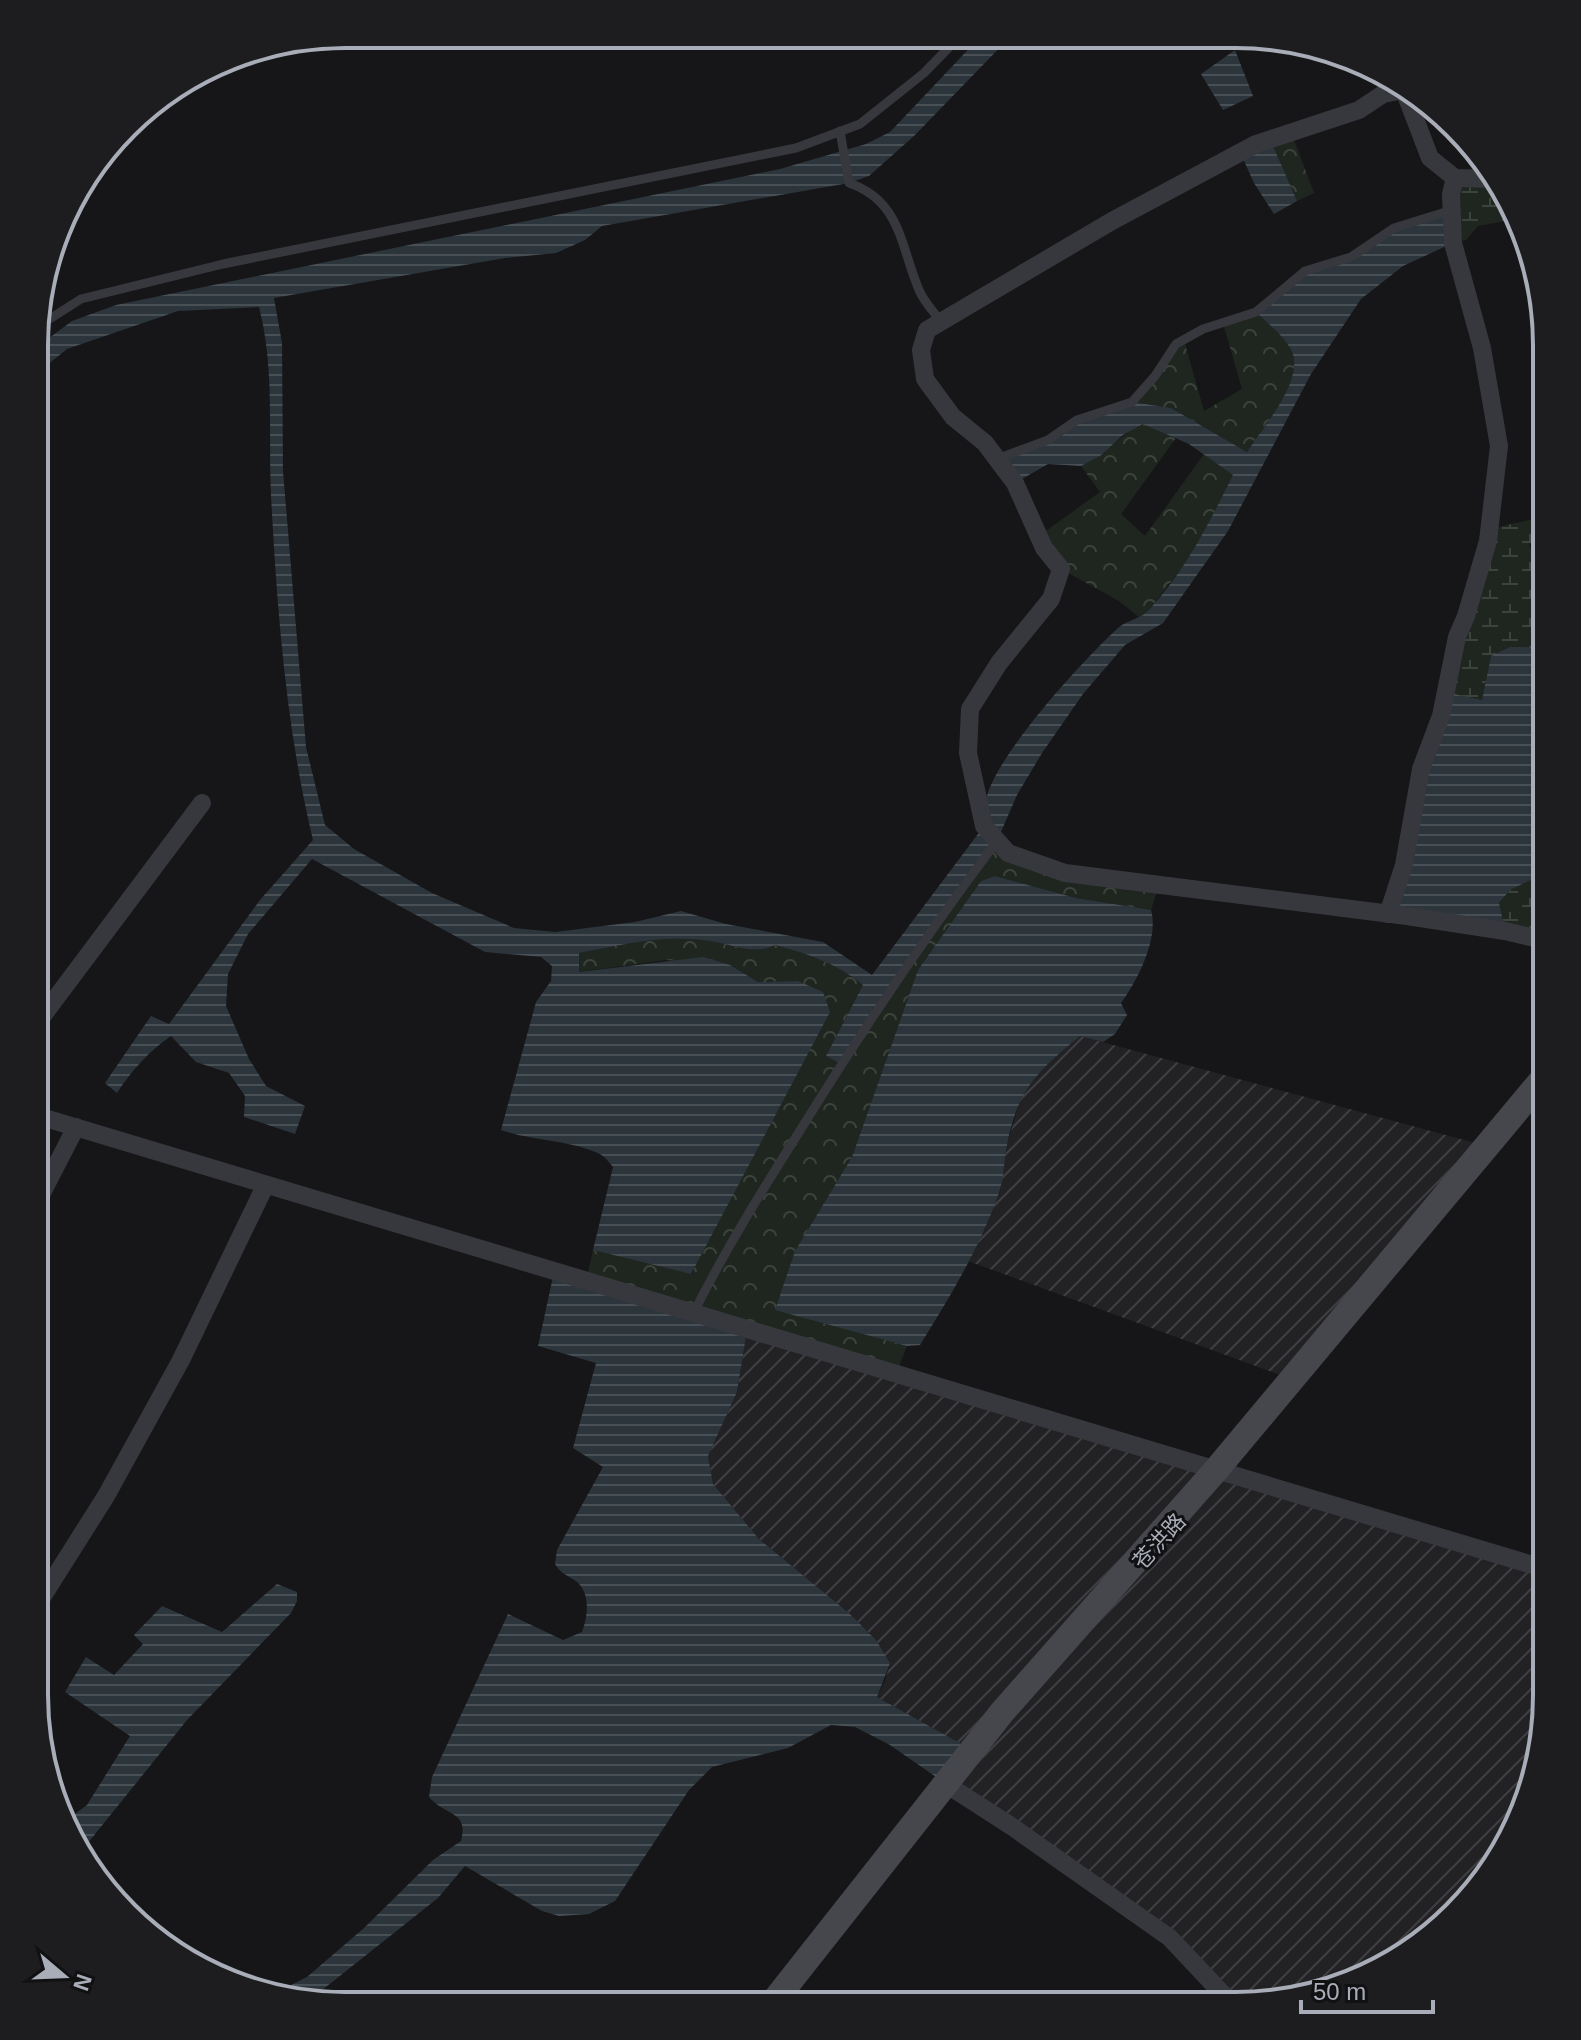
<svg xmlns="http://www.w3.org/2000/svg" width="1581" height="2040" font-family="Helvetica,'Noto Sans SC',sans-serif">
  <defs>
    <pattern id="industrial-furrows" width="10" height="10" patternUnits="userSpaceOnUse" patternTransform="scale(2)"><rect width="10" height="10" fill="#222225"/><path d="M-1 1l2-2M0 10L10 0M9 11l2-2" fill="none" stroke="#3f3f43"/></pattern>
    <pattern id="forest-crowns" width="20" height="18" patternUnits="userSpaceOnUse" patternTransform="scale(2)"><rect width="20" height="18" fill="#1e261f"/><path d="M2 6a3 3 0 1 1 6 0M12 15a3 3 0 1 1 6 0" fill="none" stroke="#3c433d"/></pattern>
    <pattern id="wetland-marsh" width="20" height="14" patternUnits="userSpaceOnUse" patternTransform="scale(2)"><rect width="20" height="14" fill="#1e261f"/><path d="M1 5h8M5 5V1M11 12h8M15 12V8" fill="none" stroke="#3c433d"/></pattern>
    <pattern id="water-rules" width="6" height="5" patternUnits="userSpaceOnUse" patternTransform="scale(2)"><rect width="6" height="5" fill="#2c353c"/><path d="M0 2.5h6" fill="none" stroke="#485056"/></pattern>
  </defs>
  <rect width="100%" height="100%" fill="#161618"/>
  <g fill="url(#industrial-furrows)">
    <path d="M 1080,1036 L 1490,1147 L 1297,1381 L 968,1261 L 985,1229 L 1000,1191 L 1007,1144 L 1022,1094 L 1042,1067 Z"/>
    <path d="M 747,1330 L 1546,1569 L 1546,1715 L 1531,1795 L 1495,1867 L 1391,1965 L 1256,2005 L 1233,2005 L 1170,1938 L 949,1786 L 976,1752 L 877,1697 L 885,1681 L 890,1663 L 876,1640 L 850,1614 L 759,1539 L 713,1484 L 708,1456 L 737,1392 Z"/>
  </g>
  <g fill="url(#forest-crowns)">
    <path d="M 1291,132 L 1314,193 L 1297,201 L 1270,139 Z"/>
    <path d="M 1256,312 C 1267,323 1283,334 1290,348 C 1308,377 1263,427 1247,452 L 1171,408 L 1132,402 L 1184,340 L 1204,411 L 1242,389 L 1223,323 Z"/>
    <path d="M 1143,423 L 1176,438 L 1121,514 L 1145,536 L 1204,454 L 1233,475 L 1195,551 L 1146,614 L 1139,617 L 1119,601 L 1061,569 L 1039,536 L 1100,492 L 1081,466 C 1104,454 1120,436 1143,423 Z"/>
    <path d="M 997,841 L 1008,854 L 1159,884 L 1151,910 L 1076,898 L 995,876 L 981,881 L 918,970 L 852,1157 L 795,1251 L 776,1309 L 907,1346 L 896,1374 L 586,1281 L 593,1250 L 692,1274 L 798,981 L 758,982 L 730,965 L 666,960 L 578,972 L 579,953 C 622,945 665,934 709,941 C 732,944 754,956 775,945 C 808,954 836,963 863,985 L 826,1056 L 841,1064 Z"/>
  </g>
  <g fill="url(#wetland-marsh)">
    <path d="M 1455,178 L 1496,179 L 1506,190 L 1516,219 L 1478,226 L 1466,240 L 1453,243 Z"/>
    <path d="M 1547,516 L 1547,538 L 1529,544 L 1547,605 L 1547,666 L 1542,652 L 1491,656 L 1482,701 L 1445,692 L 1489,529 Z"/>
    <path d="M 1543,874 L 1547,876 L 1547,941 L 1505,931 L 1499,904 L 1510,890 Z"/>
  </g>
  <g fill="url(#water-rules)">
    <path d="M 981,36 L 1011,36 L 915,135 L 869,176 L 849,183 L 602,226 L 585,240 L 556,253 L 505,258 L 274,298 L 282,343 L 283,471 L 306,747 L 325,825 L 354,849 L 432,893 L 514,928 L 555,932 L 635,922 L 681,911 L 726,924 L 823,942 L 872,975 L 984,826 C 985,817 984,805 987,796 C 999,752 1083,660 1118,628 C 1127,620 1141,619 1149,610 C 1187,568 1208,525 1233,475 L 1189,444 L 1143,424 L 1123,435 L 1100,456 L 1081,466 L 1048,464 L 1015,483 L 997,459 L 1048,440 L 1077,420 L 1132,402 L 1171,408 L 1247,452 C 1263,427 1308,377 1290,348 C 1282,334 1267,323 1256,312 L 1305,271 L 1351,257 L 1394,228 L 1452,210 L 1453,243 L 1403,266 L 1361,299 L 1311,374 L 1228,531 L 1163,623 L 1125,645 L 1083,694 L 1042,753 L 1017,795 L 997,841 L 841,1064 L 826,1056 L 863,985 C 836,963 808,954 775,945 C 754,956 732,944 709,941 C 665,934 622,945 579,953 L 579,972 L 703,957 L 730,965 L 758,982 L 798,981 L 823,992 L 830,1012 L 691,1274 L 593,1250 L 613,1167 C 609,1162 605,1157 600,1154 C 571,1140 532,1141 501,1130 L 536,1002 L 551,981 L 552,966 L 541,957 L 485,952 L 312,859 L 248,934 L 228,974 L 226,1006 L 249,1059 L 266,1086 L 305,1106 L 295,1134 L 244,1117 L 245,1096 L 229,1073 L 196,1062 L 171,1036 C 148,1052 132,1070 117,1093 L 105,1083 L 151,1016 L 169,1024 L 260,900 L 313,840 C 286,728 277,610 271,495 C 268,432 275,368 259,307 L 178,311 L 67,349 L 37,373 L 37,347 L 72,321 L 116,305 L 780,169 L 866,144 L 890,132 Z"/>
    <path d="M 1235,50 L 1253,96 L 1223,110 L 1201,74 Z"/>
    <path d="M 1270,139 L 1297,201 L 1274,214 L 1254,183 L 1240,152 Z"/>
    <path d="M 1510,647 L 1526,647 L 1542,652 L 1547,666 L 1547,876 L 1543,874 L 1510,890 L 1499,903 L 1505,931 L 1388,914 L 1445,692 L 1482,700 L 1491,656 Z"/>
    <path d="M 995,876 L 1076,898 L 1151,910 C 1159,938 1138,980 1121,1003 L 1127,1015 L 1115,1034 L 1103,1042 L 1080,1036 C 1038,1071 1018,1088 1007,1145 C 1004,1161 1004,1177 999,1193 C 980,1247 950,1297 920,1345 L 907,1346 L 775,1310 L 795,1251 L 852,1157 L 918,970 L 981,881 Z"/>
    <path d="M 554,1272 L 747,1330 L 737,1392 L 708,1456 L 713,1484 L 759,1539 L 850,1614 L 876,1640 L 890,1663 L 877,1697 L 976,1752 L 949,1786 L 890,1745 L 855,1727 L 831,1725 L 788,1748 L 712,1767 L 689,1790 L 615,1901 L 589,1914 L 559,1916 L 542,1911 L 465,1866 L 438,1898 L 307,2002 L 271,1995 L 307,1977 L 364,1928 L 433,1860 L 461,1841 C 469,1810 446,1817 429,1797 L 432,1777 L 508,1614 L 563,1640 L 582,1632 C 588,1616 591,1593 576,1581 C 567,1575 561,1574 555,1564 L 557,1550 L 603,1467 L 573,1448 L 596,1363 L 538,1346 Z"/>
    <path d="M 277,1584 L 297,1592 L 297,1601 L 291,1613 L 187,1720 L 79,1854 L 64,1822 L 87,1805 L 130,1736 L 65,1692 L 86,1657 L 114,1675 L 143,1644 L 134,1635 L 162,1606 L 222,1632 Z"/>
  </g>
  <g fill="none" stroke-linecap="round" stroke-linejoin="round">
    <g stroke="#37383d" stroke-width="9">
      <path d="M 840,131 L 849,183 C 901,201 900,245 919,290 C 924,302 934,312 941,322"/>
      <path d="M 37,327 L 81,299 L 223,264 L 796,148 L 860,124 L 924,73 L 960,36"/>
      <path d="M 997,459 L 1048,440 L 1077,420 L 1132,402 L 1155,376 L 1176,344 L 1203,329 L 1256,312 L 1305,271 L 1351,257 L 1394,228 L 1452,210"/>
      <path d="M 693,1314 C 725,1250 763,1189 801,1129 C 863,1029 926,935 997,841"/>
    </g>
    <g stroke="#37383d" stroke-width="18">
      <path d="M 1496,179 L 1455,178 L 1430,158 L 1404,90 L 1383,94 L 1359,110 L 1256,144 L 1112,221 L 927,330 L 921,350 L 925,379 L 953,417 L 985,443 L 1015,483 L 1044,548 L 1061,569 L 1051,599 L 999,663 L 970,709 L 968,753 L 984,826 L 1008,853 L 1065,873 L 1407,916 L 1505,931 L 1547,941"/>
      <path d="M 1388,914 L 1404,865 L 1421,769 L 1441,716 L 1457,637 L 1466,616 L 1488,541 L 1499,446 L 1482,348 L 1453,243 L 1451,194 L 1455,178"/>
      <path d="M 35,1026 L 202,803"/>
      <path d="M 35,1115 L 1546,1569"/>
      <path d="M 35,1198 L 42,1193 L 76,1127"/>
      <path d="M 34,1610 L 106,1496 L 181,1360 L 265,1186"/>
      <path d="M 949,1786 L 1014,1828 L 1170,1938 L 1233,2005"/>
    </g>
    <path stroke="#45474d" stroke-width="26" d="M 771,2005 L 1003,1711 L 1216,1470 L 1547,1074"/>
  </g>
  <g text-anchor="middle" stroke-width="6" stroke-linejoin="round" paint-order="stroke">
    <g font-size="22" fill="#a8adb8" stroke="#111113">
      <text transform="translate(1159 1541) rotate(-48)" y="8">苍洪路</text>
    </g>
  </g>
  <path d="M0 0H1581V2040H0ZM345 48H1236A297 297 0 0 1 1533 345V1695A297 297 0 0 1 1236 1992H345A297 297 0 0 1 48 1695V345A297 297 0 0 1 345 48Z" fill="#1d1d20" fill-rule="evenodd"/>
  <path fill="none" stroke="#a8adb8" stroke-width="4" d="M345 48H1236A297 297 0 0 1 1533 345V1695A297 297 0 0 1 1236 1992H345A297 297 0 0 1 48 1695V345A297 297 0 0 1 345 48Z"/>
  <g transform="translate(64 1976) rotate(109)" stroke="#111113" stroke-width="6" paint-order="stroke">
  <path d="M0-6L14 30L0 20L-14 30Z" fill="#a8adb8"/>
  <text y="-12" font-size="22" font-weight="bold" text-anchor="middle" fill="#a8adb8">N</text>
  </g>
  <path d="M1301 2000v12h132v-12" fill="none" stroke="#a8adb8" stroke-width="4"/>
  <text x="1313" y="2000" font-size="24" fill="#a8adb8" stroke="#111113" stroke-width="6" paint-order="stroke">50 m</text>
</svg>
